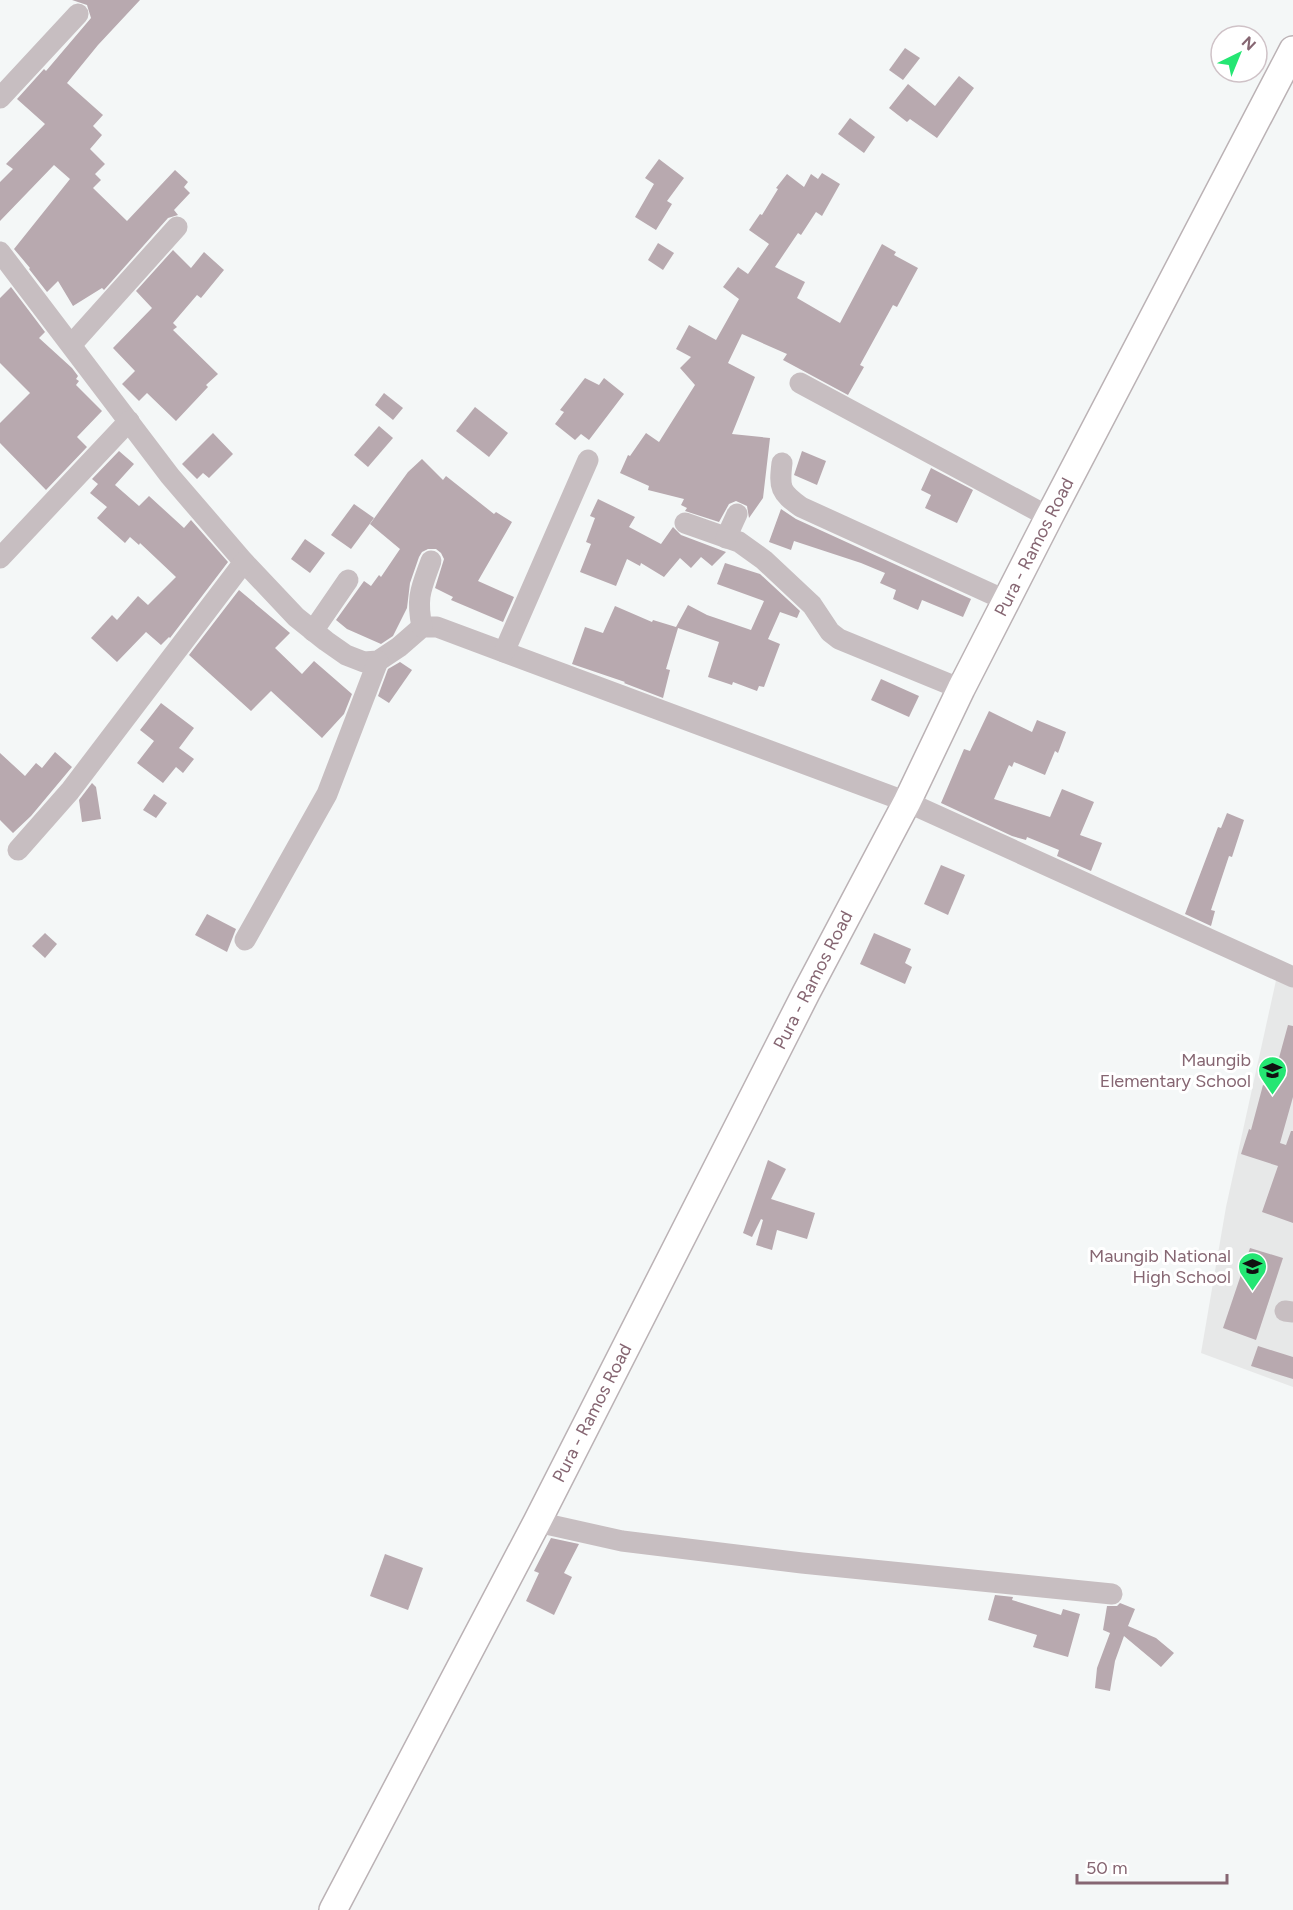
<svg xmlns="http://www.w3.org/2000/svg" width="1293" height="1910" font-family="Figtree,sans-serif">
  <rect width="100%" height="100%" fill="#f4f7f7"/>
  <path fill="#e7e8e8" d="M 1277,976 L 1293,983 L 1293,1387 L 1201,1353 L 1226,1207 Z"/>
  <g fill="#b8a9af">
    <path d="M 72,0 L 140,0 L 98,45 L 67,83 L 103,115 L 93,126 L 102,135 L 90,149 L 105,164 L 95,174 L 101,180 L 93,188 L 127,221 L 175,170 L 188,182 L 184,187 L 190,193 L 174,210 L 178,215 L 168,218 L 104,290 L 102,288 L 73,306 L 58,281 L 47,292 L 29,269 L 30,268 L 14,249 L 70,179 L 54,165 L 0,221 L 0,182 L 13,169 L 6,164 L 45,124 L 17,99 L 44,69 L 46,71 L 91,18 L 87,5 Z"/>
    <path d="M 905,48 L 920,58 L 903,80 L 889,70 Z"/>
    <path d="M 959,76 L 974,88 L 937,138 L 910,119 L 907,122 L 889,108 L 908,84 L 935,106 Z"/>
    <path d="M 850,118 L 875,137 L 864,153 L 838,134 Z"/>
    <path d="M 659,159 L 684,178 L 667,201 L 672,204 L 656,230 L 635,217 L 654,184 L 645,178 Z"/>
    <path d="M 822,173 L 840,184 L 822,216 L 816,212 L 801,235 L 798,233 L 775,267 L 805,282 L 797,298 L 840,323 L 882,244 L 896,252 L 894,255 L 918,268 L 897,307 L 893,305 L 860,365 L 864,367 L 848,395 L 783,360 L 787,354 L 742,334 L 728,363 L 755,377 L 732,434 L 770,438 L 763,498 L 749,518 L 747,506 L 736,501 L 729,504 L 719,522 L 685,511 L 687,508 L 681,505 L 684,499 L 648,490 L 649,486 L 620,473 L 628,455 L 630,456 L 646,433 L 659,442 L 695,385 L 680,368 L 691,357 L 676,349 L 689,325 L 716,340 L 739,299 L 723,287 L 738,267 L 748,274 L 769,244 L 749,230 L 760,214 L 762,215 L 778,189 L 776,188 L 787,174 L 804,187 L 811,174 L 818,179 Z"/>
    <path d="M 658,243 L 674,253 L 663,270 L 648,260 Z"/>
    <path d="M 173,250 L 191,268 L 204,252 L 224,270 L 201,298 L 197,295 L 173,323 L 177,327 L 173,330 L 218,374 L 206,385 L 208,387 L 176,421 L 147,393 L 139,401 L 122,384 L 135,371 L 113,348 L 152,308 L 136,291 Z"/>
    <path d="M 11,287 L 45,332 L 39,338 L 72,368 L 78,376 L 76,379 L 79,381 L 76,385 L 102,411 L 77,437 L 87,447 L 46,490 L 0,443 L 0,423 L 30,393 L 0,363 L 0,298 Z"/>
    <path d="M 585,378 L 599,385 L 604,378 L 624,394 L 589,440 L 581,434 L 575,440 L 555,424 L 564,412 L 560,410 Z"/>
    <path d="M 384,393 L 403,408 L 393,420 L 375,405 Z"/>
    <path d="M 475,407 L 508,433 L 489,457 L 456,431 Z"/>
    <path d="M 379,426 L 393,438 L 368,467 L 354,455 Z"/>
    <path d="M 213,433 L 233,454 L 209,478 L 203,473 L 197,479 L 182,464 Z"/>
    <path d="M 119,451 L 134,464 L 115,485 L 139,506 L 149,496 L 184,528 L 191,520 L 228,562 L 170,638 L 169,637 L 161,645 L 146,632 L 117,662 L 91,638 L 112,615 L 117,620 L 138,596 L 148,605 L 176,577 L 140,543 L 139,545 L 130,537 L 125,543 L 97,518 L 107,507 L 90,493 L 98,484 L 92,479 Z"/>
    <path d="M 802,451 L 826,461 L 817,485 L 794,475 Z"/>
    <path d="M 422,459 L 443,480 L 446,476 L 494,514 L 496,512 L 512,522 L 478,581 L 514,597 L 503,622 L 451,600 L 453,597 L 435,588 L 444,559 L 441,553 L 436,549 L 428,549 L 422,552 L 419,557 L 410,583 L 407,608 L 393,636 L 381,644 L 347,629 L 336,620 L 364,581 L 371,586 L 379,575 L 381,577 L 400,549 L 370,524 L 408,472 Z"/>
    <path d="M 931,468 L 973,490 L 957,523 L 925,508 L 931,495 L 921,490 Z"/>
    <path d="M 598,499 L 635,517 L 629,527 L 661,544 L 673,527 L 681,535 L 726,552 L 712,566 L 701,557 L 691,568 L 680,558 L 664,577 L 641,563 L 640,566 L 627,559 L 616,586 L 580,572 L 591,544 L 586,542 L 595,518 L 590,516 Z"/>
    <path d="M 354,504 L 374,518 L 351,549 L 331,535 Z"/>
    <path d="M 781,509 L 796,519 L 971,599 L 963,617 L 922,600 L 918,610 L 893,599 L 896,590 L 880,583 L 885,573 L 861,563 L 794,541 L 791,550 L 769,542 Z"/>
    <path d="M 305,539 L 325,553 L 310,573 L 291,559 Z"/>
    <path d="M 725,563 L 760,574 L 800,611 L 797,618 L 780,612 L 768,639 L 780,644 L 764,687 L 759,686 L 757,691 L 733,682 L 732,685 L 708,677 L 719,642 L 678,628 L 666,669 L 670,670 L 663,698 L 624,683 L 625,682 L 572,664 L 585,627 L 603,633 L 615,606 L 652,622 L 653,620 L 676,627 L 688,605 L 707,615 L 751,630 L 764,601 L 717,584 Z"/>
    <path d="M 239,590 L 290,633 L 275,648 L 302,674 L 314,661 L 352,694 L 344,714 L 322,738 L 271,691 L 251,711 L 189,655 Z"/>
    <path d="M 400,662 L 412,670 L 389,703 L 378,696 L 388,669 Z"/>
    <path d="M 881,679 L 919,696 L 909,717 L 871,700 Z"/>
    <path d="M 161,703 L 194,728 L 179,748 L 194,759 L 183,773 L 176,767 L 163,783 L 137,763 L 154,741 L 140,730 Z"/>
    <path d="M 989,711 L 1032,732 L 1037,720 L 1066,732 L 1058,753 L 1055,751 L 1045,775 L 1014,762 L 1012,767 L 1009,765 L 994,799 L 1050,817 L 1062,789 L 1094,802 L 1080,835 L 1102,843 L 1091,871 L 1057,856 L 1059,850 L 1027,837 L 1026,840 L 1012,836 L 941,803 L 964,749 L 970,751 Z"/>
    <path d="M 55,752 L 72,767 L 31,816 L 13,833 L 0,820 L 0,753 L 25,776 L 36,763 L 42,768 Z"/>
    <path d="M 92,783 L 96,787 L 101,819 L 82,822 L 79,800 Z"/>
    <path d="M 154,794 L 167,803 L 156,818 L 143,810 Z"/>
    <path d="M 1227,813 L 1244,820 L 1232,857 L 1229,856 L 1211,910 L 1215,911 L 1211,926 L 1185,914 L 1218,827 L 1221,828 Z"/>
    <path d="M 941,865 L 965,875 L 948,915 L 924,904 Z"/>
    <path d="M 207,914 L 236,929 L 227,952 L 195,935 Z"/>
    <path d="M 45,933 L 57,944 L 45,958 L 32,946 Z"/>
    <path d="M 874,933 L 911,949 L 905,963 L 912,967 L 905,984 L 860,964 Z"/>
    <path d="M 1288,1025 L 1293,1026 L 1293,1097 L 1280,1143 L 1286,1145 L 1291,1131 L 1293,1131 L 1293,1223 L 1262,1212 L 1278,1166 L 1241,1154 L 1249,1129 L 1251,1130 L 1263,1085 L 1271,1087 Z"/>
    <path d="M 768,1160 L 786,1169 L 771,1199 L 815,1213 L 807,1239 L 777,1230 L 772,1250 L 756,1245 L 763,1220 L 761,1219 L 752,1237 L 743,1233 Z"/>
    <path d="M 1250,1248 L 1283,1258 L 1256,1340 L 1223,1328 Z"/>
    <path d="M 1258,1346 L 1293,1357 L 1293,1379 L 1251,1366 Z"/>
    <path d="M 551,1538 L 579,1544 L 564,1573 L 572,1577 L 554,1615 L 526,1601 L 539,1573 L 534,1571 Z"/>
    <path d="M 385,1554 L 423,1568 L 408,1610 L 370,1596 Z"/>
    <path d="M 995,1595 L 1013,1597 L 1012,1600 L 1061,1615 L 1063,1609 L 1080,1614 L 1068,1657 L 1033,1647 L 1037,1635 L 988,1620 Z"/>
    <path d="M 1120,1603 L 1135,1609 L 1128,1626 L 1156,1638 L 1174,1653 L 1161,1667 L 1124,1636 L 1115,1661 L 1110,1691 L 1095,1688 L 1097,1668 L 1110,1633 L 1103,1630 L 1107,1606 L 1117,1606 Z"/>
  </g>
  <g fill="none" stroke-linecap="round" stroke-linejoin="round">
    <defs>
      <path id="major" d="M 333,1910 L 537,1522 L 806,993 L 907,802 L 961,689 L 1049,517 L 1293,50"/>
    </defs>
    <use href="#major" stroke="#bbb2b5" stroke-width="30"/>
    <g stroke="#c7bec1" stroke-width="21">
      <path d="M 0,98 L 78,14"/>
      <path d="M 0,252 L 170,476 L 244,562 L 296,617 L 326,641 L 346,655 L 364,662 L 378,661 L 399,647 L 422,627 L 437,627 L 907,802 L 1293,977"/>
      <path d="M 72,344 L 177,227"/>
      <path d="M 800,383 L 1049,517"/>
      <path d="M 782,463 C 779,488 780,492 801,507 L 1007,601"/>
      <path d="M 685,523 L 739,542 L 764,560 L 812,605 L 830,632 L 839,639 L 961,689"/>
      <path d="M 726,538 L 737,514"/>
      <path d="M 0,558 L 129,421"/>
      <path d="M 422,627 C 416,597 421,589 431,561"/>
      <path d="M 313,631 L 348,580"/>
      <path d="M 504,652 L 588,460"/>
      <path d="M 18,850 L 70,791 L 244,562"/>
      <path d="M 245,940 L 327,794 L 378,661"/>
      <path d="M 1285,1311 L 1293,1312"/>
      <path d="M 537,1522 L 622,1541 L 802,1563 L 1112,1594"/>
    </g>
    <use href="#major" stroke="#fff" stroke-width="27"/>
  </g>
  <defs>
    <symbol id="school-pin" viewBox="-11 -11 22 30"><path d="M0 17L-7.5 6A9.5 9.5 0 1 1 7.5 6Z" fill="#25e673" stroke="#fff"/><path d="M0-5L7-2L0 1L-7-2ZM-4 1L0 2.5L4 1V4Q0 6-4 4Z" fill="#111"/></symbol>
  </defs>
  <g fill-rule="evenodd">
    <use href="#school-pin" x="1256" y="1054" width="33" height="45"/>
    <use href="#school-pin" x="1236" y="1250" width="33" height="45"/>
  </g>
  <g text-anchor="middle" stroke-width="6" stroke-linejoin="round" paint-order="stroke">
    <g font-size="18" fill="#866672" stroke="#fff">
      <text transform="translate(1034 547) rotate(-63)" y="6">Pura - Ramos Road</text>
      <text transform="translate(813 980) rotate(-63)" y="6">Pura - Ramos Road</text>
      <text transform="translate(592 1413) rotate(-63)" y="6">Pura - Ramos Road</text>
    </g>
    <g font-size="18" fill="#866672" stroke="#fff" text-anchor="end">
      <text x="1251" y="1066">Maungib<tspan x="1251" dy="21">Elementary School</tspan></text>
      <text x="1231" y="1262">Maungib National<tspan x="1231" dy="21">High School</tspan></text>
    </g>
  </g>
  <g transform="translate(1239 54) rotate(43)"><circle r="28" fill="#ffffff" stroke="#cfc2c7" stroke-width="1.5"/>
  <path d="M0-4.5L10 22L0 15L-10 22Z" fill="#25e673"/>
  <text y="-9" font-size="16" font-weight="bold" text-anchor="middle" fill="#866672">N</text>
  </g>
  <path d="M1077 1874v9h150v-9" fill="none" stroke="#866672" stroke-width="3"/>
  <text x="1086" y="1874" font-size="18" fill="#866672" stroke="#ffffff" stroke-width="4.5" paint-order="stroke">50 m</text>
</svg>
